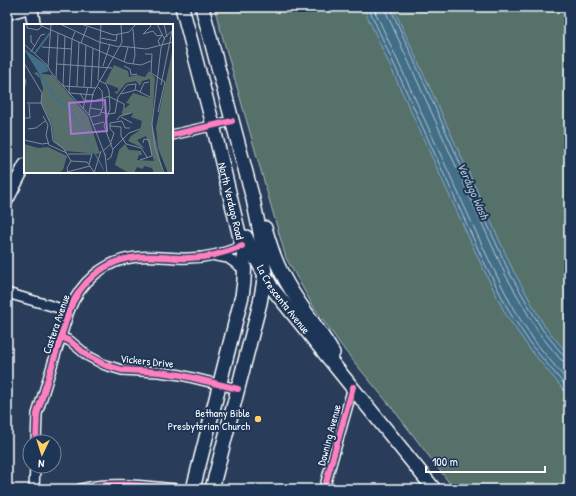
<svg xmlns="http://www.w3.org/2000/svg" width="576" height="496" font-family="'Patrick Hand',sans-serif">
  <rect width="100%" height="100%" fill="#293d5a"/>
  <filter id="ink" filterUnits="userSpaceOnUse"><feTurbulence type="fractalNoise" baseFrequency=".025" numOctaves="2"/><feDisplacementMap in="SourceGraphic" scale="8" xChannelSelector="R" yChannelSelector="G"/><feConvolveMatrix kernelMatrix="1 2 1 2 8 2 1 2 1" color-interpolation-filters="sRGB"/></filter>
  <g filter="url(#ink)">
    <path fill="#566f6b" stroke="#aab7b5" d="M 214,7 L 569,7 L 569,489 L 454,489 L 393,409 L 346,352 L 313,306 L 286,258 Z"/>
    <path fill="#436e88" stroke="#8ea8b8" d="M 363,7 L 393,7 L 513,270 L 545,327 L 569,355 L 569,396 L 529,348 L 506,315 L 480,262 Z"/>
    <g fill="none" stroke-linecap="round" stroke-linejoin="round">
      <g stroke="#b4c5cf" stroke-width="1">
        <path d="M 368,7 L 483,260 L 510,313 L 532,346 L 569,390"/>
        <path d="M 373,7 L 488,258 L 514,310 L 536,343 L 569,383"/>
        <path d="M 385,7 L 386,12 L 505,274 L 538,332 L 561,360 L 569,363"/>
        <path d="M 390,7 L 509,272 L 542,329 L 564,356 L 569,358"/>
      </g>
      <defs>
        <g id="minor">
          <path d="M 7,15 L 31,8"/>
          <path d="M 172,135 L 232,121"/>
          <path d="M 216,256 L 228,258 L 245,270"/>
          <path d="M 7,293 L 69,311"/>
          <path d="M 61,337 L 70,341 L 88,356 L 105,365 L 122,370 L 159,372 L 181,375 L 238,389"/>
          <path d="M 36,442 L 37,414 L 69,311 C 80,282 105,260 137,257 C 154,255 172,259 189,258 C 208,258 225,253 242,246"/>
          <path d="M 34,489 L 35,466"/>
          <path d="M 80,489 C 112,481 144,486 177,489"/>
          <path d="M 324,489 L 353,387"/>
        </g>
        <g id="tertiary">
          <path d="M 31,7 L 34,25"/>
          <path d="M 7,200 L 25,165"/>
        </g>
        <g id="secondary">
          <path id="s1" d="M 182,7 L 213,125 L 242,246 C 246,264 245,279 242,296 L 193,489"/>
          <path d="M 202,7 L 253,199 L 260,233 L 265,274 L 260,303 L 212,489"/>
          <path d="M 265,228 C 269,240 272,252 277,263 C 291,296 315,322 333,353"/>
          <path id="s2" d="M 246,237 L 253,253 L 272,288 L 434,489"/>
        </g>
      </defs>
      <use href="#minor" stroke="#fff" stroke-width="12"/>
      <use href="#tertiary" stroke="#fff" stroke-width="15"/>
      <use href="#secondary" stroke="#fff" stroke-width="16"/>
      <use href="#minor" stroke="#1d3557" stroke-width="9"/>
      <use href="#tertiary" stroke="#1d3557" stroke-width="12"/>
      <use href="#secondary" stroke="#1d3557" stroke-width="13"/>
      <defs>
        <g id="cycleway">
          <path d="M 172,135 L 232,121"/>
          <path d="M 61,337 L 70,341 L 88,356 L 105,365 L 122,370 L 159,372 L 181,375 L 238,389"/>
          <path d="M 36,442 L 37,414 L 69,311 C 80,282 105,260 137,257 C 154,255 172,259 189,258 C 208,258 225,253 242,246"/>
          <path d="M 80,489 C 112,481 144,486 177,489"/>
          <path d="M 324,489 L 353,387"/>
        </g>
      </defs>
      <use href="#cycleway" stroke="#1d3557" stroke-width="8"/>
      <use href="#cycleway" stroke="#ff80c0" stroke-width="6"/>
    </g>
  </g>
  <circle fill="#ffd166" stroke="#1d3557" stroke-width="1.5" cx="258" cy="419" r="4"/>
  <g text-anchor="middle" stroke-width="4" stroke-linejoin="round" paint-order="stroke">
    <g font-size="11" fill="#fff" stroke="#1d3557">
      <text dy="4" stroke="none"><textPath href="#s1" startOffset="200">North Verdugo Road</textPath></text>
      <text dy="4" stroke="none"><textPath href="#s2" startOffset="73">La Crescenta Avenue</textPath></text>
      <text transform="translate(56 324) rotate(-71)" y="4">Castera Avenue</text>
      <text transform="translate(147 361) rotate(6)" y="4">Vickers Drive</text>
      <text transform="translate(329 435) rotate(-75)" y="4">Downing Avenue</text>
    </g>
    <g font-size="11" fill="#fff" stroke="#1d3557" text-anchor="end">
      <text x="250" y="417">Bethany Bible<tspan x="250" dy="13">Presbyterian Church</tspan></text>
    </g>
    <g font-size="12" font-style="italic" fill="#b4c5cf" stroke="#1d3557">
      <text transform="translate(473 191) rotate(66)" y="4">Verdugo Wash</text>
    </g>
  </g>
  <g transform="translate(24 24)">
    <rect width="149" height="149" fill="#293d5a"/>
    <path d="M 149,24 L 149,149 L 144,149 L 134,124 L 132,103 ZM 90,41 L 104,47 L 105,53 L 113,51 L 121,53 L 125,47 L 131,54 L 128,99 L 139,149 L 130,149 L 128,144 L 120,142 L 119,145 L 113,143 L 110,149 L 105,149 L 91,141 L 95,126 L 101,120 L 105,126 L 117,127 L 118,131 L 115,131 L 113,136 L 130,137 L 122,112 L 113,116 L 121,125 L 104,117 L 107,112 L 116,106 L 118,97 L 107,93 L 109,89 L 98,91 L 98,87 L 106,80 L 102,79 L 109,69 L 126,74 L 126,55 L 118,57 L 116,62 L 112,57 L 102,59 L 93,70 L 90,68 L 94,67 L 94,64 L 81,59 ZM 13,48 L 18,55 L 19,50 L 28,51 L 64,92 L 76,130 L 42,127 L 30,118 L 28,101 L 17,79 L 19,64 L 16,54 L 10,49 ZM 0,120 L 14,124 L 24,123 L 43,132 L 39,146 L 35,149 L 0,149 Z" fill="#566f6b"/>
    <path d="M 0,25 L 21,40 L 25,47 L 18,49 L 20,54 L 31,72 L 50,90 L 78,141 L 81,149 L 50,93 L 29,73 Z" fill="#436e88"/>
    <path fill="none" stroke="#436e88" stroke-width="2" d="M 11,29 L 26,9"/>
    <path fill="none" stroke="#7f8b9c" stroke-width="1" d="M 3,0 L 3,4 L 14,6 L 18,2 L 15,0M 36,0 L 75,18 L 95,23M 57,0 L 90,11 L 105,8 L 112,0M 77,0 L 74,56 L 82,60 L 85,67 L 86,85 L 80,102 L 89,126 L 87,133 L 83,136M 126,0 L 127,2 L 119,10 L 129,7 L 133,12 L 138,11 L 134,17 L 136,21M 133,0 L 141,16M 140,0 L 143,13M 18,2 L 103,39 L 117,41 L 127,37M 109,5 L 111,31 L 109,40M 51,8 L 48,15 L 45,69 L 70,71M 7,11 L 7,18 L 11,22M 41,12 L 39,62 L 72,64M 77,14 L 92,17 L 93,11M 57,19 L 63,3M 0,20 L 22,40 L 29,51 L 66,92M 96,22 L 122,25 L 149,18M 18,23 L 48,25M 7,28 L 17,11 L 21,10M 121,30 L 128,30 L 127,49 L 141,58 L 134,88M 100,38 L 104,23M 0,39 L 18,69 L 17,79 L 27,101 L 29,117 L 40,125 L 47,137M 33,40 L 88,44M 79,42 L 86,20M 100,42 L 106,45 L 107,51 L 113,50M 24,43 L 27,0M 0,52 L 2,58 L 0,65M 32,54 L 34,9M 137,61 L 148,7M 53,62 L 55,18M 60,63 L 62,21M 67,64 L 69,24M 116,68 L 120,59 L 125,58M 56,69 L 60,76 L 70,77 L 86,72M 97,70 L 112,66 L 126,73M 86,73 L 100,80 L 100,86M 3,79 L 17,79M 66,84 L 78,86M 59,85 L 64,63M 77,88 L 85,90 L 91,89 L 94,73 L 103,61 L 112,60 L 111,66M 19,92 L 24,101 L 22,111 L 25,121 L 43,129M 67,93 L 76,91 L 79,82 L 78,67 L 74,63M 97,93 L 108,99M 0,94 L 6,94 L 5,80M 93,96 L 96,92 L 107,89M 68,101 L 80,98M 86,102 L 97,103 L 97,112 L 102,120 L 117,124 L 123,133M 4,105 L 12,104 L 21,97M 0,116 L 18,120 L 25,119M 87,118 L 90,109 L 86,105 L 86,99 L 98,97 L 101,104 L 106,104M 89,125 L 105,109 L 116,105M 79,127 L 88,119M 44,130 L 68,130 L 65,140M 81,130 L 83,149M 81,131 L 65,90 L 69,69 L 98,18 L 97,0M 116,136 L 128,132 L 125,116 L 120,115 L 119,119M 47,137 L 63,138 L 70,148M 43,148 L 66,142M 44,149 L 43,144 L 47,137M 70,149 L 77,127M 140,149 L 131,124 L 128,100 L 137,24 L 141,13 L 149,6"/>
    <path fill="#a976d5" fill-opacity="0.15" stroke="#a976d5" stroke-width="2" d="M 81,76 L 83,107 L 47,110 L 45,79 Z"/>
    <rect width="149" height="149" fill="none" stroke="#fff" stroke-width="2"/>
  </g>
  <rect width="576" height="496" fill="none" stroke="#1d3557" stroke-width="24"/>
  <rect x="12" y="12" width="552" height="472" fill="none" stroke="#fff" stroke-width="1.5" filter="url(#ink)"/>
  <g transform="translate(42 454) rotate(184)"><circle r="19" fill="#1d3557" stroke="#77869a"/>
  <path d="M0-3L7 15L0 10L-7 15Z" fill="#ffd166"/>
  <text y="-6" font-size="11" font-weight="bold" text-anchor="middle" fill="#ffffff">N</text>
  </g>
  <path d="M426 466v6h119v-6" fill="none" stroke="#ffffff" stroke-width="2"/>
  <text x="432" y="466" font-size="12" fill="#ffffff" stroke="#1d3557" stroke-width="3" paint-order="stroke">100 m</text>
</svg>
